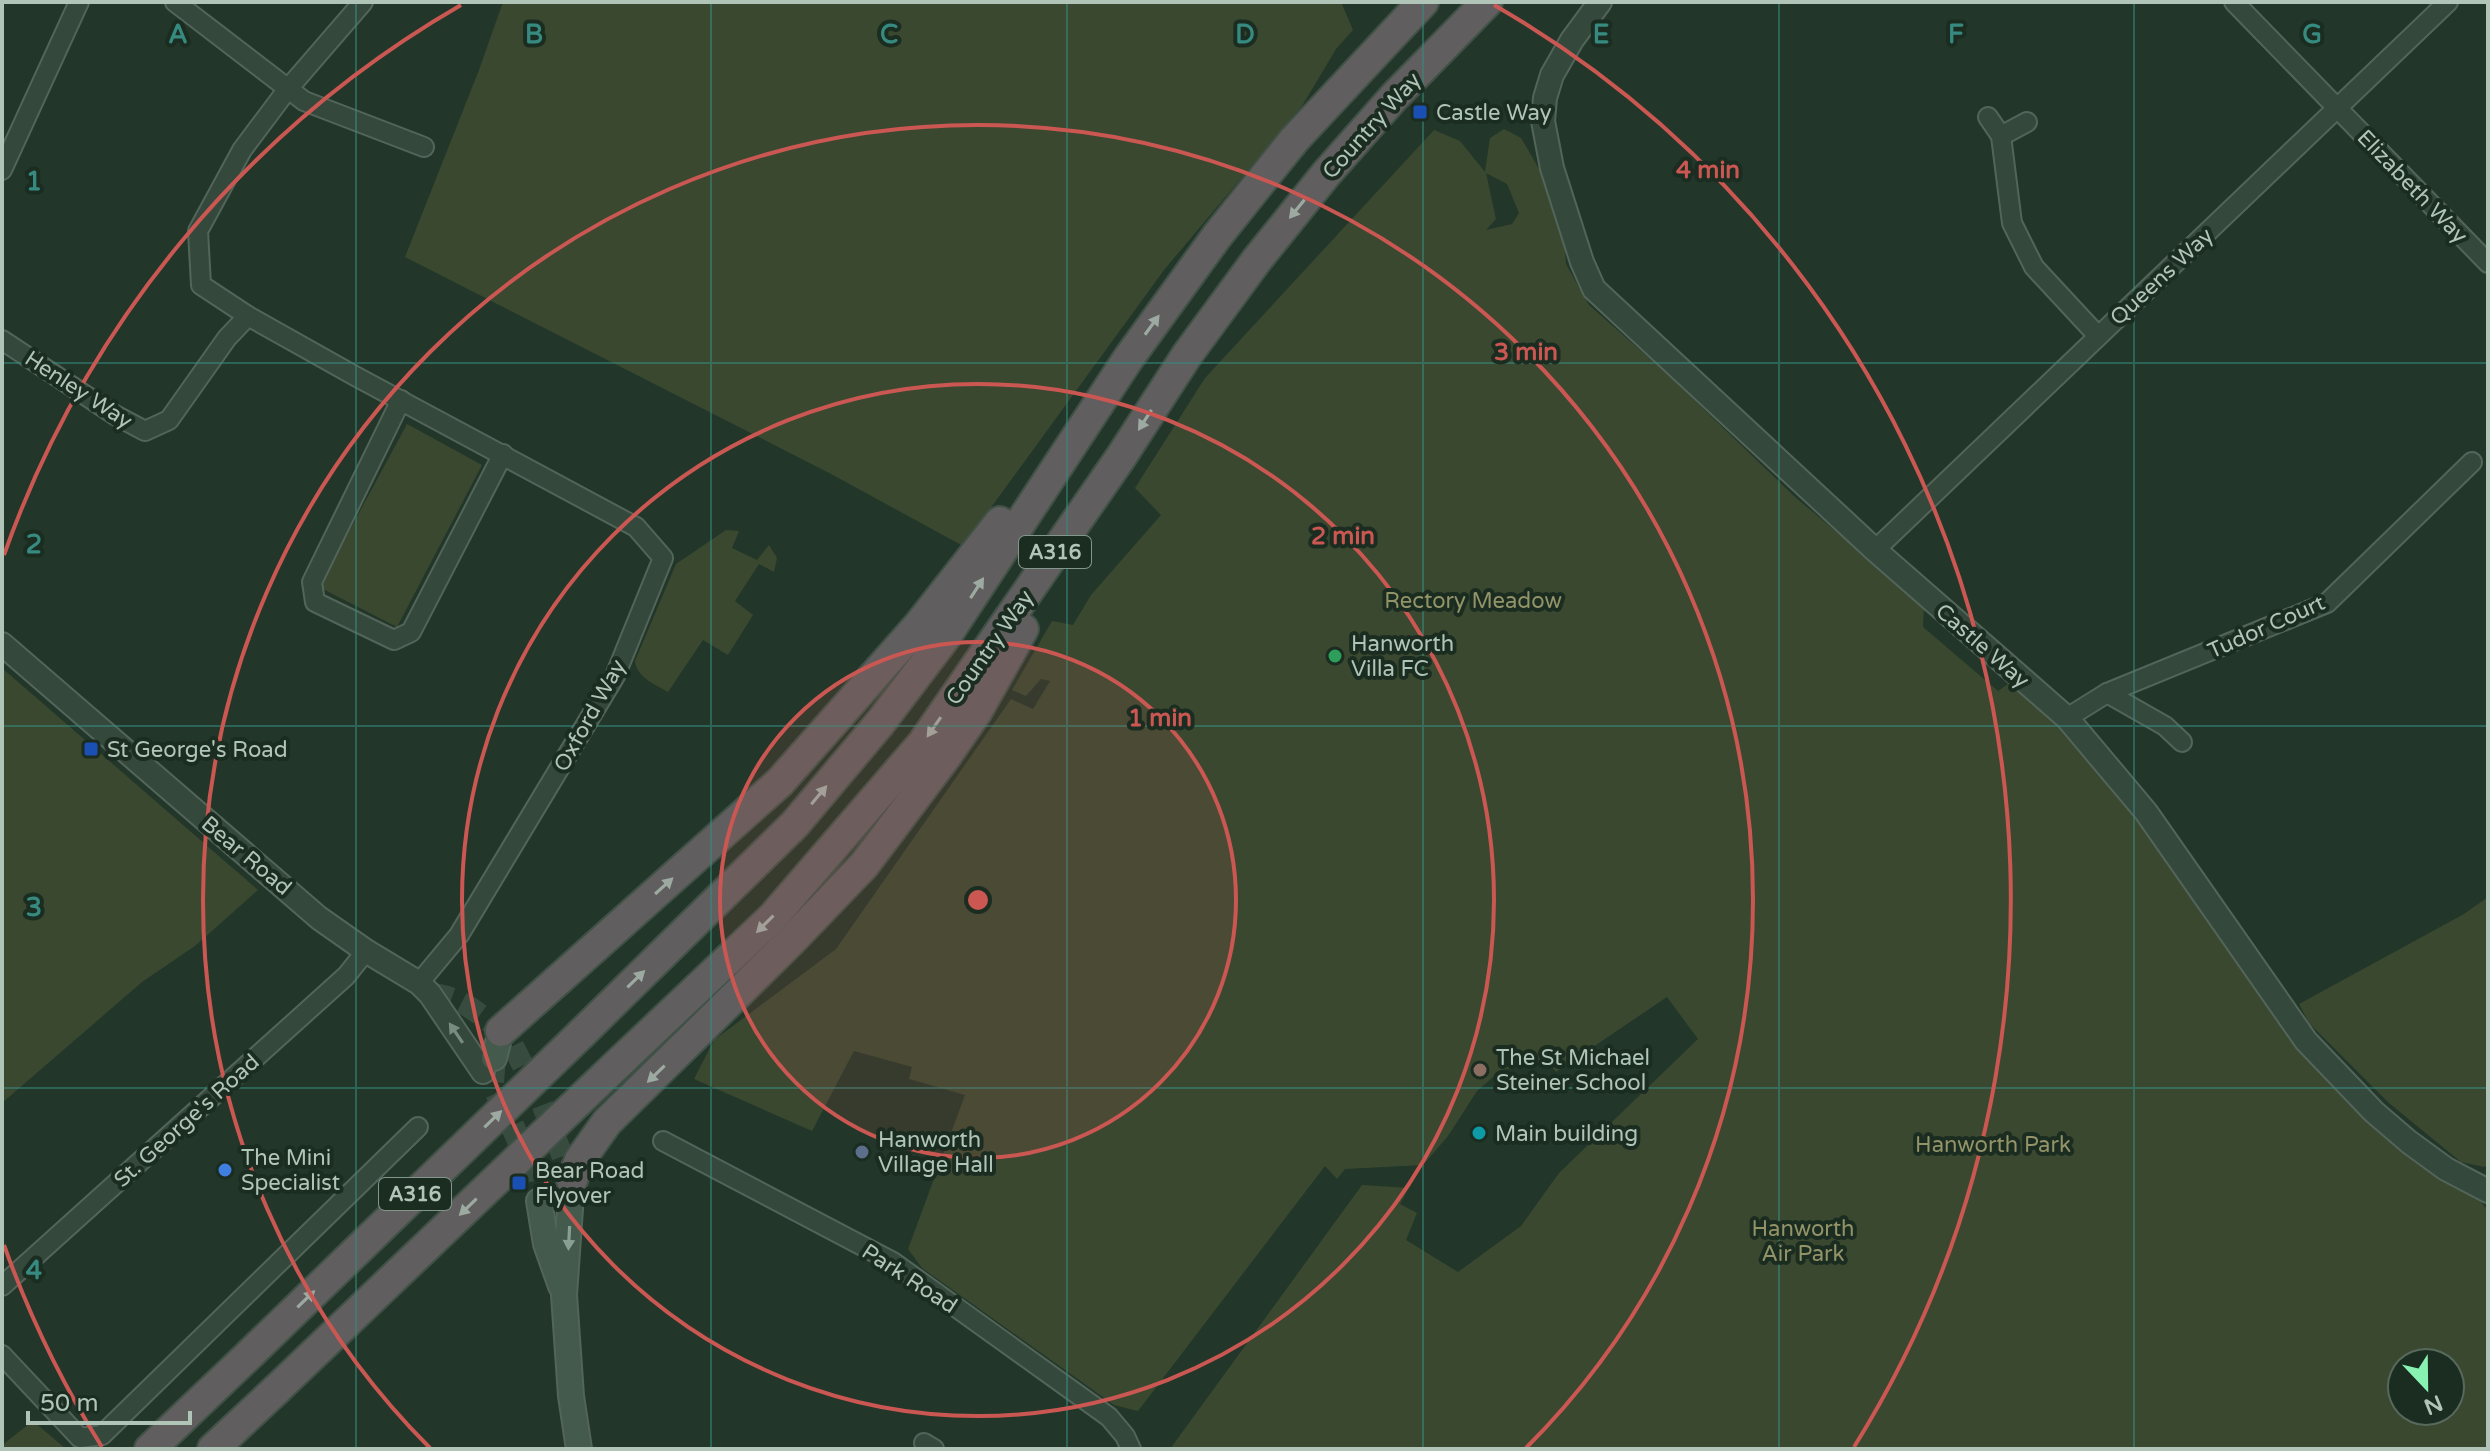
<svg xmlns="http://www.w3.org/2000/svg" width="2490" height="1451" font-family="'Varela Round',sans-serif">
  <rect width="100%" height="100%" fill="#223729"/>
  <g fill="#3a4830" fill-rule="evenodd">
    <path d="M 503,2 L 1341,2 L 1353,30 L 1336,49 L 1302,106 L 1164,270 L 963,546 L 833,475 L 405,257 L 479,70 Z"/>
    <path d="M 1504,129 L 1521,138 L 1562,208 L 1566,264 L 1589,305 L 1665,372 L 1795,497 L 1924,605 L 1923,627 L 1998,691 L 2008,684 L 2043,707 L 2104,777 L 2351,1102 L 2449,1184 L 2464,1180 L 2488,1211 L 2488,1449 L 1170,1449 L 1362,1185 L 1409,1188 L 1400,1204 L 1417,1213 L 1406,1240 L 1458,1272 L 1521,1226 L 1559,1173 L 1698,1039 L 1667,997 L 1556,1072 L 1548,1062 L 1501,1070 L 1477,1091 L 1448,1136 L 1423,1165 L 1345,1169 L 1337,1179 L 1325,1166 L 1138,1411 L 1114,1405 L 922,1268 L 908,1249 L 965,1095 L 909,1079 L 912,1067 L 854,1051 L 812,1131 L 694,1079 L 714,1040 L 836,949 L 1011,699 L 1033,709 L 1050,681 L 1041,679 L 1026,696 L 1012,690 L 1052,621 L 1073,625 L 1091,595 L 1161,515 L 1135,488 L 1205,378 L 1434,130 L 1460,141 L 1485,172 L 1490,138 ZM 1486,173 L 1507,184 L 1519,213 L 1512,224 L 1486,230 L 1496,219 ZM 2402,1363 L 2450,1363 L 2450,1411 L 2402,1411 Z"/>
    <path d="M 407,424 L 482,465 L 397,627 L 319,587 Z"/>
    <path d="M 726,530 L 739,531 L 732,548 L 757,560 L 769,545 L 777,558 L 774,572 L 759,564 L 735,601 L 753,615 L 728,655 L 703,640 L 668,692 C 655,684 637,678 635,661 L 676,564 Z"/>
    <path d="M 2,668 L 258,890 L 195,946 L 142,982 L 2,1103 Z"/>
    <path d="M 2488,897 L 2488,1165 L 2484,1167 L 2461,1162 L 2389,1103 L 2309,1023 L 2299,1004 L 2464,914 Z"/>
    <path d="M 33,1421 L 66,1449 L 2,1449 L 2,1445 Z"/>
  </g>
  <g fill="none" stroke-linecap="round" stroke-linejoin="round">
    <g stroke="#374c3e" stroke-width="22" stroke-dasharray="22 11" stroke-linecap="butt">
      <path d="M 430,994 C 458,995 480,1014 501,1031"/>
      <path d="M 513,1046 L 541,1101 L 566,1165"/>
    </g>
    <path stroke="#374c3e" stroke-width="24" stroke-dasharray="24 12" stroke-linecap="butt" d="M 494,1058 L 492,1082 L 528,1160 L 539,1201"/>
    <defs>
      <g id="minor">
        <path d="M 175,2 L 304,101 L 424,147"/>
        <path d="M 363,2 L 287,90 L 242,150 L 198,231 L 201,285 L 248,316 L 355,376 L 636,527 L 663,558 L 615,676 L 459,935 L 419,983"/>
        <path d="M 2234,2 L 2488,263"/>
        <path d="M 1988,117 L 2001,136 L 2012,223 L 2034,267 L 2098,336"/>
        <path d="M 2001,136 L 2027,122"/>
        <path d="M 2,170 L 79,2"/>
        <path d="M 2,340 L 115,415 L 145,431 L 169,420 L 227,338 L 248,316"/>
        <path d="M 401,400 L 312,582 L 315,602 L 394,640 L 411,632 L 503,454"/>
        <path d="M 1875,550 L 2448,2"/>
        <path d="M 2107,693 L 2165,726 L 2182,742"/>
        <path d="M 2067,718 L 2107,693 L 2327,603 L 2472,462"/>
        <path d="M 663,1141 L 893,1262 L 1109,1417 L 1125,1436 L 1131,1449"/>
        <path d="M 2,1286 L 346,976 L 366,951"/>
        <path d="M 2,1355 L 80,1438 L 102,1435 L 418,1127"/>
        <path d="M 924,1443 L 934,1449"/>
      </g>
      <g id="tertiary">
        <path d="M 1600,2 L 1572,40 L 1552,75 L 1545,98 L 1543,121 L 1552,168 L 1582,262 L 1594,289 L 1875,550 L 2067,718 L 2146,812 L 2306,1041 L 2374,1112 L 2409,1142 L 2446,1169 L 2488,1191"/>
        <path d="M 2,644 L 319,918 L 366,951 L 419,983 L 430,994 L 483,1072"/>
      </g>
      <g id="secondary">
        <path d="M 494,1058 L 501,1031"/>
        <path d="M 572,1180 L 564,1295 L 571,1396 L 579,1449"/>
        <path d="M 539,1201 L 546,1244 L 561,1286"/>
      </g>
      <g id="trunk">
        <path d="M 501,1031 L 780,782 L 919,625 L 1000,522"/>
        <path d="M 581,1034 L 795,824 L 880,723 L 946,636 L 1128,359 L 1217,236 L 1294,140 L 1423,2"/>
        <path d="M 605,1076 L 773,917 L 923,743 L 1121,457 L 1187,355 L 1256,261 L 1326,174 L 1394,97 L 1487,2"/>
        <path d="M 572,1180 L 580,1160 L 607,1122 L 790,942 L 864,865 L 946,756 L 977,711 L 1023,629"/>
        <path d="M 150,1449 L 250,1354"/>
        <path d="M 213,1449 L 277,1389"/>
      </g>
    </defs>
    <use href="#minor" stroke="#53655a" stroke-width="22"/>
    <use href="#tertiary" stroke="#53655a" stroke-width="26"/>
    <use href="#secondary" stroke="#53655a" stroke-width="28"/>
    <use href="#trunk" stroke="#405247" stroke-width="34"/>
    <use href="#minor" stroke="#35483c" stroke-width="18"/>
    <use href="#tertiary" stroke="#35483c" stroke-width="22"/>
    <use href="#secondary" stroke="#435a4d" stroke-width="24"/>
    <use href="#trunk" stroke="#605e5e" stroke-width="30"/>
    <defs>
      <g id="trunk-bridge">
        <path d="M 250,1354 L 581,1034"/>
        <path d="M 277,1389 L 605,1076"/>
      </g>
    </defs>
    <use href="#trunk-bridge" stroke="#405247" stroke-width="34" stroke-linecap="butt"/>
    <use href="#trunk-bridge" stroke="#605e5e" stroke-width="30"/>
  </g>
  <defs><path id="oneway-solid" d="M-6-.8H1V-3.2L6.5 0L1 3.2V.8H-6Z" transform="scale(2)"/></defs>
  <g fill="#9caaa2">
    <use href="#oneway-solid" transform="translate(1297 209) rotate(129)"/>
    <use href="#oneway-solid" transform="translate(1152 325) rotate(-54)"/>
    <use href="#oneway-solid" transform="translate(1145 420) rotate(123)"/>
    <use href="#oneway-solid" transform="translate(977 588) rotate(-57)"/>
    <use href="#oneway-solid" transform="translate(934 727) rotate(125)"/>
    <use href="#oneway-solid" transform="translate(819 795) rotate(-50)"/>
    <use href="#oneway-solid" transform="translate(664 886) rotate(-42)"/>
    <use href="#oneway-solid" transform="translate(765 924) rotate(135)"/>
    <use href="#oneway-solid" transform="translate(636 979) rotate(-44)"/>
    <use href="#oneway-solid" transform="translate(656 1074) rotate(136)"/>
    <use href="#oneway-solid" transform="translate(493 1119) rotate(-44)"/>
    <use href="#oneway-solid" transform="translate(468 1207) rotate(136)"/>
    <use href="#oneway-solid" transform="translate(306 1299) rotate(-44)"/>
  </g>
  <use fill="#798c80" href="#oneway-solid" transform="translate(456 1033) rotate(-124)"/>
  <use fill="#8a9f93" href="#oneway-solid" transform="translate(569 1238) rotate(93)"/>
  <path fill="none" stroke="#378a80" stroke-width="2" stroke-opacity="0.55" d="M 356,2 L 356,1449M 711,2 L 711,1449M 1067,2 L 1067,1449M 1423,2 L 1423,1449M 1779,2 L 1779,1449M 2134,2 L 2134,1449M 2,363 L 2488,363M 2,726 L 2488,726M 2,1088 L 2488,1088"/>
  <circle cx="978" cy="900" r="258" fill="#cb5753" fill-opacity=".12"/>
  <g fill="none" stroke="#cb5753" stroke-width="4">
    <circle cx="978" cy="900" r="258"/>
    <circle cx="978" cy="900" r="516"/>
    <path d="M430 1448A775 775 0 1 1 1526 1448"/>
    <path d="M102 1447A1033 1033 0 0 1 4 1245M4 555A1033 1033 0 0 1 461 5M1494 5A1033 1033 0 0 1 1854 1447"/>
  </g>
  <g fill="#1a4fb4" stroke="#1b2c21" stroke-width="3">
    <rect x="1412" y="104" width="16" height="16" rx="4"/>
    <rect x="83" y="741" width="16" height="16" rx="4"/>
    <rect x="511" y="1175" width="16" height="16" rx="4"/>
  </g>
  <circle fill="#2e9e5b" stroke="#1b2c21" stroke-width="3" cx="1335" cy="656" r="8"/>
  <circle fill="#8d6e63" stroke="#1b2c21" stroke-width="3" cx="1480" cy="1070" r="8"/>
  <circle fill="#0f9aa8" stroke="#1b2c21" stroke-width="3" cx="1479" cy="1133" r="8"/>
  <circle fill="#5c6f8a" stroke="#1b2c21" stroke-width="3" cx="862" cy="1152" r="8"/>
  <circle fill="#3f7fe0" stroke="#1b2c21" stroke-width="3" cx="225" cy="1170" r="8"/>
  <g text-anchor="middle" stroke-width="8" stroke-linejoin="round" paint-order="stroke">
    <g fill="#1b2c21" stroke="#83968b" stroke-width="2">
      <rect x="1019" y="536" width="72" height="32" rx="6"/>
      <rect x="379" y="1178" width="72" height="32" rx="6"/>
    </g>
    <g font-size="20" font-weight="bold" fill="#b0c4b8">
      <text x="1055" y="559">A316</text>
      <text x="415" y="1201">A316</text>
    </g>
    <g font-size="22" fill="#b0c4b8" stroke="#1b2c21" text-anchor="start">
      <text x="1436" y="120">Castle Way</text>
      <text x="1351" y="651">Hanworth<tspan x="1351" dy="25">Villa FC</tspan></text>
      <text x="107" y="757">St George's Road</text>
      <text x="1496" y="1065">The St Michael<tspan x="1496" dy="25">Steiner School</tspan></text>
      <text x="1495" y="1141">Main building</text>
      <text x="878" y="1147">Hanworth<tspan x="878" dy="25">Village Hall</tspan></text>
      <text x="241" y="1165">The Mini<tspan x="241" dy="25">Specialist</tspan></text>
      <text x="535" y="1178">Bear Road<tspan x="535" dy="25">Flyover</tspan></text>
    </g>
    <g font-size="22" fill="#b0c4b8" stroke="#1b2c21">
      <text transform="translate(1371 125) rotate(-48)" y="8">Country Way</text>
      <text transform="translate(2413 186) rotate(46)" y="8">Elizabeth Way</text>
      <text transform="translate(2161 276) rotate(-43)" y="8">Queens Way</text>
      <text transform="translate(79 389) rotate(33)" y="8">Henley Way</text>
      <text transform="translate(2266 626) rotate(-24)" y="8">Tudor Court</text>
      <text transform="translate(1983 645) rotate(41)" y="8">Castle Way</text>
      <text transform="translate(989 647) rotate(-55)" y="8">Country Way</text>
      <text transform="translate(589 715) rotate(-61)" y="8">Oxford Way</text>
      <text transform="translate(247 855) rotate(40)" y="8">Bear Road</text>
      <text transform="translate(186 1120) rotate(-42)" y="8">St. George's Road</text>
      <text transform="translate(910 1278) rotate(33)" y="8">Park Road</text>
    </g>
    <g font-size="22" fill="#939368" stroke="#1b2c21">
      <text x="1473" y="608">Rectory Meadow</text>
      <text x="1993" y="1152">Hanworth Park</text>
      <text x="1803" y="1236">Hanworth<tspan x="1803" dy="25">Air Park</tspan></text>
    </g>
  </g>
  <g font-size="26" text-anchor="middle" font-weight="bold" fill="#378a80" stroke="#1b2c21" stroke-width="8" stroke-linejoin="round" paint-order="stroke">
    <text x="178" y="43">A</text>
    <text x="534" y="43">B</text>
    <text x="889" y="43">C</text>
    <text x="1245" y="43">D</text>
    <text x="1601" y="43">E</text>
    <text x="1956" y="43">F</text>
    <text x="2312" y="43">G</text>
    <text x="34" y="190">1</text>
    <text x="34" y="553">2</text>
    <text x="34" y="916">3</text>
    <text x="34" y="1279">4</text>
  </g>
  <circle cx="978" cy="900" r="12" fill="#cb5753" stroke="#1b2c21" stroke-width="4"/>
  <g font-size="24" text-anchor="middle" font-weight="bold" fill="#cb5753" stroke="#1b2c21" stroke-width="8" stroke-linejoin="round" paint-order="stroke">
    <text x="1708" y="178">4 min</text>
    <text x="1526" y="360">3 min</text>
    <text x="1343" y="544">2 min</text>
    <text x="1160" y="726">1 min</text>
  </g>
  <rect width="2490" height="1451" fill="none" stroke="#b0c4b8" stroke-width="8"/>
  <g transform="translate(2426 1387) rotate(158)"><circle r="38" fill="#1b2c21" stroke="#57695d" stroke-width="2"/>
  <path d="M0-6L14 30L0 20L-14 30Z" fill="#87f2b1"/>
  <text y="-12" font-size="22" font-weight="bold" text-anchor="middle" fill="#b0c4b8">N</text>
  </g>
  <path d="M28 1411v12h162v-12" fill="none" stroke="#b0c4b8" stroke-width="4"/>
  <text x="40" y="1411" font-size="24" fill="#b0c4b8" stroke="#1b2c21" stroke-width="6" paint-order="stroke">50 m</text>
</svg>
